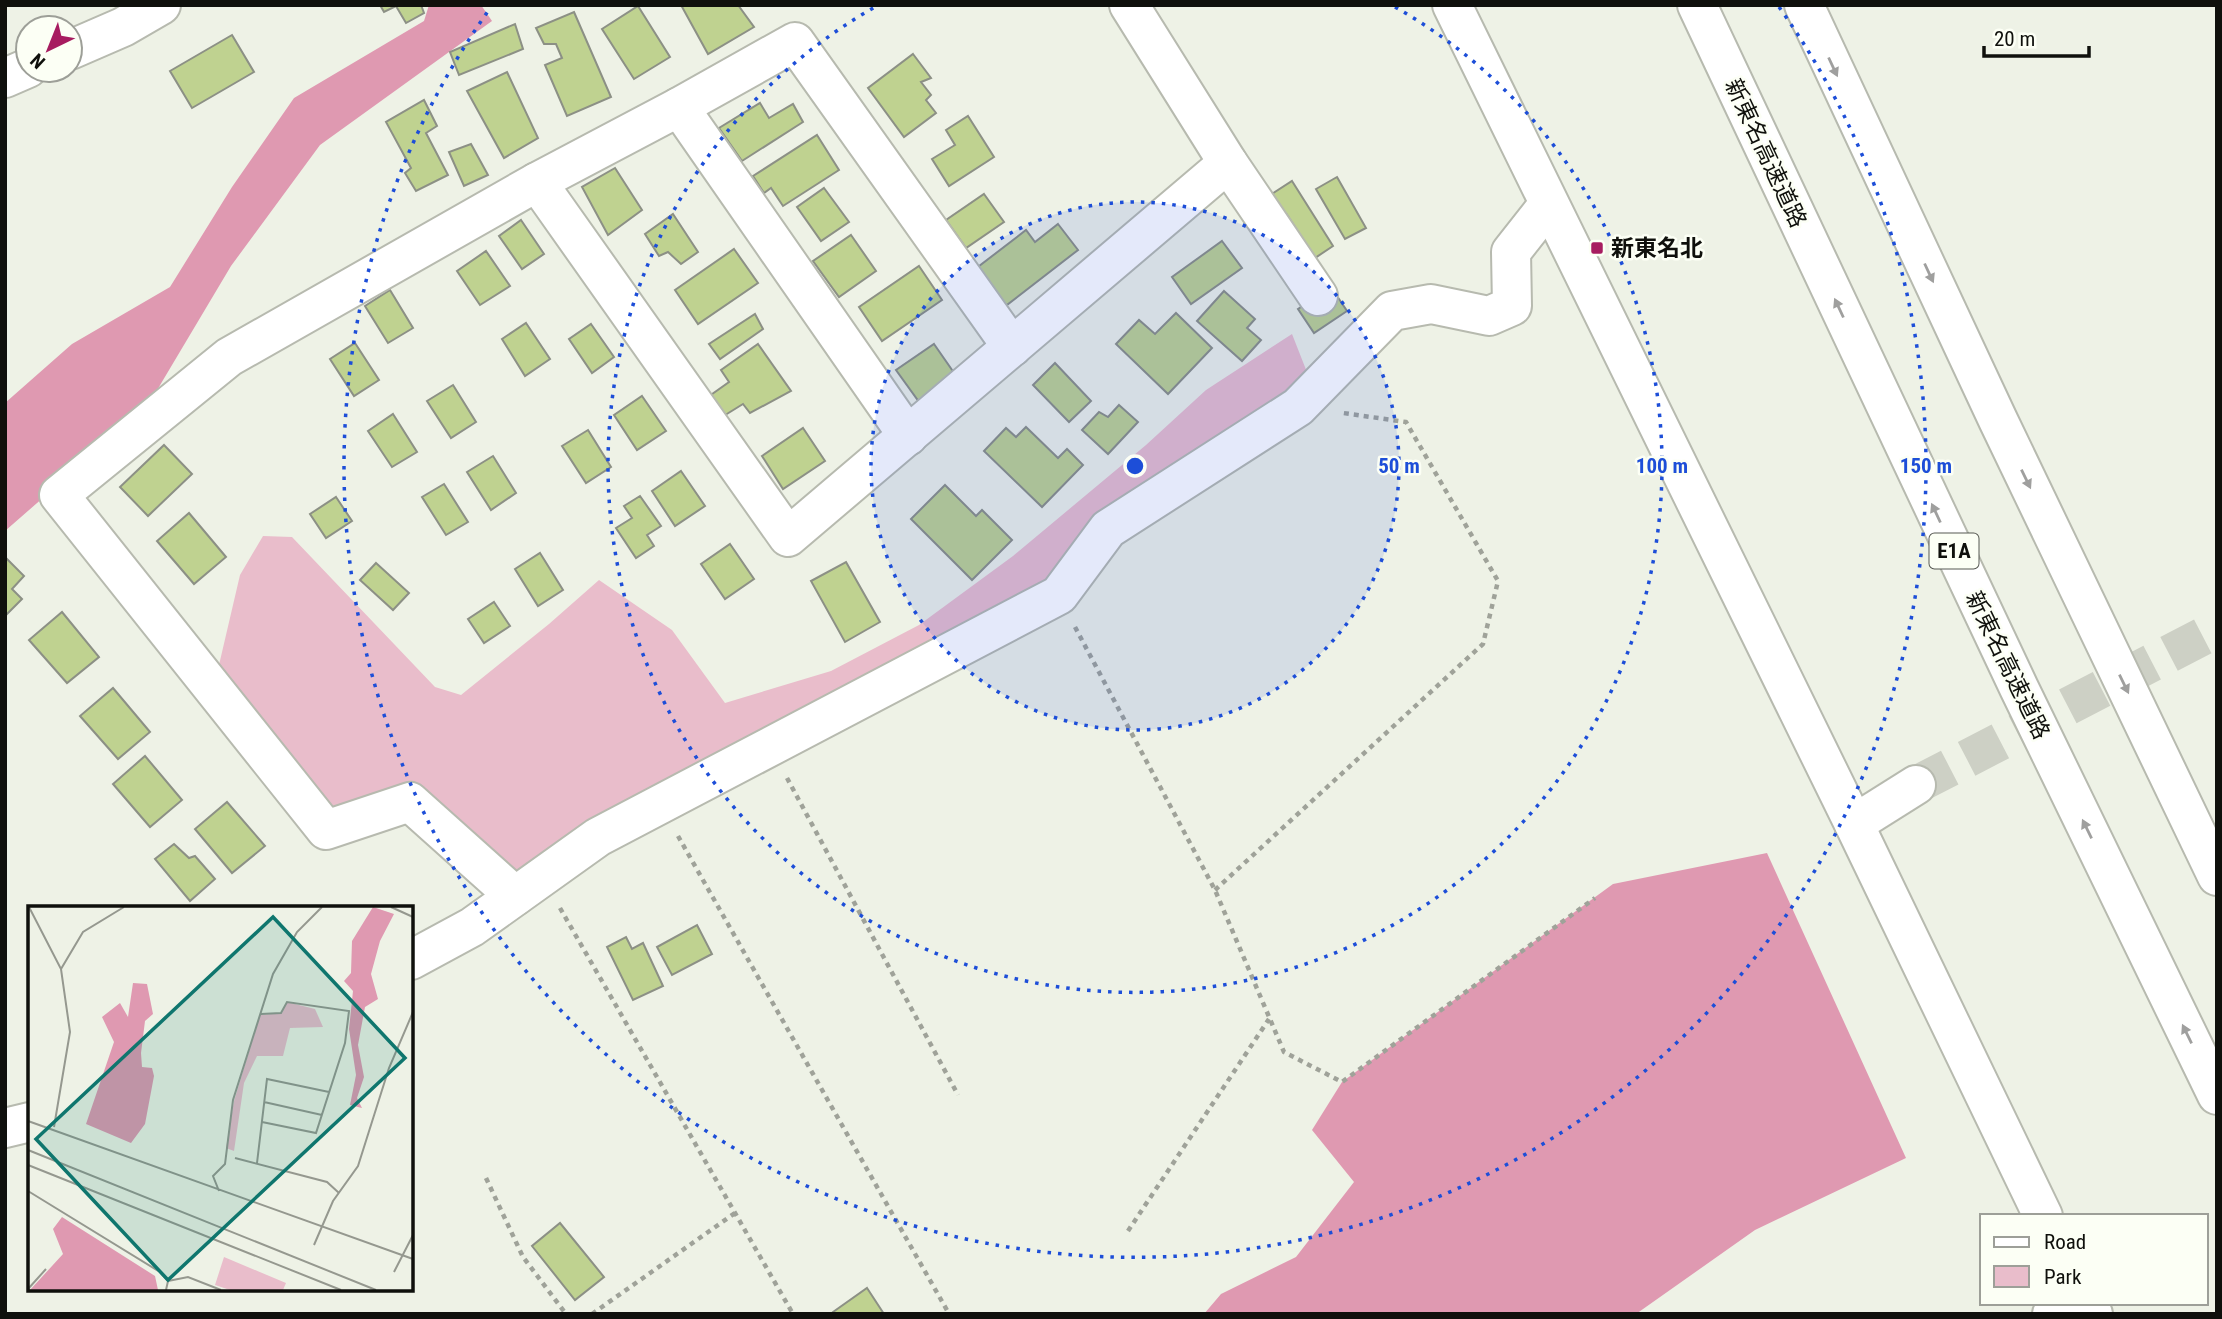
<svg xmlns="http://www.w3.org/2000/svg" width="2222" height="1319" font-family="'Roboto Condensed','Noto Sans JP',sans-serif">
  <rect width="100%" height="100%" fill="#eef2e6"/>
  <path fill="#e9bdcb" d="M 1292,334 L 1314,390 L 1052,583 L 524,890 L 401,799 L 326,830 L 219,665 L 240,575 L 263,536 L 292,537 L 435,687 L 461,695 L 549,624 L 599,580 L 672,630 L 725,703 L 831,671 L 919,625 L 1013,556 L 1146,445 L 1206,390 Z"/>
  <g fill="#df99b1">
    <path d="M 429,5 L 481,5 L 492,21 L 320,145 L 231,266 L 147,407 L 5,531 L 5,403 L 72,344 L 170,287 L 232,187 L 294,98 L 424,21 Z"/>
    <path d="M 1767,853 L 1906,1158 L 1755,1230 L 1636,1314 L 1204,1314 L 1221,1294 L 1296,1257 L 1354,1182 L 1312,1130 L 1342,1082 L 1613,884 Z"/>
  </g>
  <g fill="#bfd290" stroke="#8c9085" stroke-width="2">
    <path d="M 380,5 L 421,5 L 424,13 L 406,23 L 396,6 L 384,12 Z"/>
    <path d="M 681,5 L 738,5 L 754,27 L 708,54 Z"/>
    <path d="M 638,6 L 670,57 L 634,79 L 602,29 Z"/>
    <path d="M 574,12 L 611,97 L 567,116 L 545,65 L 562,58 L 556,44 L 544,44 L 536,28 Z"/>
    <path d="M 515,24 L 523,49 L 459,75 L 450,52 Z"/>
    <path d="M 232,35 L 254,72 L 192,108 L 170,71 Z"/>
    <path d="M 913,54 L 931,78 L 921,82 L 931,95 L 926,100 L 936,113 L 904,137 L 868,88 Z"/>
    <path d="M 507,72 L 538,138 L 504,158 L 467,91 Z"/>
    <path d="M 424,100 L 437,126 L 426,133 L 448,175 L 416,191 L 405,173 L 411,168 L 386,122 Z"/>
    <path d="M 760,103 L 769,118 L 793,104 L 803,122 L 742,161 L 719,128 Z"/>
    <path d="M 968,116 L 994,157 L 949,186 L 932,159 L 955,145 L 946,130 Z"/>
    <path d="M 817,135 L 839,170 L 783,206 L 771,188 L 764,193 L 753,176 Z"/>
    <path d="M 471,144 L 488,175 L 464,186 L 449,152 Z"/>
    <path d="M 615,168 L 642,210 L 608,235 L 582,187 Z"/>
    <path d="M 1337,177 L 1366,228 L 1345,239 L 1316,189 Z"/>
    <path d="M 1292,181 L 1333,246 L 1315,258 L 1287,215 L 1278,221 L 1264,199 Z"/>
    <path d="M 824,188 L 849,222 L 821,241 L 797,207 Z"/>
    <path d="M 984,194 L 1004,222 L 966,248 L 946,220 Z"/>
    <path d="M 673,214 L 698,252 L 681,264 L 668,252 L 659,256 L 645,234 Z"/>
    <path d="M 521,220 L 544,254 L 522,269 L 499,236 Z"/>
    <path d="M 1058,224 L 1078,250 L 1003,308 L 974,270 L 1026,230 L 1035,242 Z"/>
    <path d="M 851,235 L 876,271 L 839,297 L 813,261 Z"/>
    <path d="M 1222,241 L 1242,268 L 1191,304 L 1172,277 Z"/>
    <path d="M 734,249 L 758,283 L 698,324 L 675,290 Z"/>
    <path d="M 486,251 L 510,286 L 480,305 L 457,271 Z"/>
    <path d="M 919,266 L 942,300 L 882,341 L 859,307 Z"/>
    <path d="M 1331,287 L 1347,311 L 1314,333 L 1298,309 Z"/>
    <path d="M 390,290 L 413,328 L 388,343 L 365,306 Z"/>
    <path d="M 1224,291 L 1255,319 L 1247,328 L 1261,340 L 1242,361 L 1197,321 Z"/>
    <path d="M 1176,313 L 1212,348 L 1168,394 L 1116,344 L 1139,320 L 1155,334 Z"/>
    <path d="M 755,314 L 763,329 L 720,359 L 709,344 Z"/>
    <path d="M 526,323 L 550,359 L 525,376 L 502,339 Z"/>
    <path d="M 591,324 L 614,357 L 592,373 L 569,339 Z"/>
    <path d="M 355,343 L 379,380 L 354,396 L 330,359 Z"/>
    <path d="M 758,344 L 791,391 L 750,413 L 743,404 L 722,417 L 708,397 L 729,382 L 721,370 Z"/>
    <path d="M 934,344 L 959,380 L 922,406 L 896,370 Z"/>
    <path d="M 1055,363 L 1091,401 L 1069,422 L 1033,385 Z"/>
    <path d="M 453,385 L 476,422 L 451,438 L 427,401 Z"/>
    <path d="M 642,396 L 666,431 L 637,450 L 614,415 Z"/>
    <path d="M 1119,405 L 1138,422 L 1108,454 L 1082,430 L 1099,412 L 1108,417 Z"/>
    <path d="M 393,414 L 417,452 L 392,467 L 368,431 Z"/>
    <path d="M 1026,427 L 1058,458 L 1067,449 L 1083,465 L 1042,507 L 984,451 L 1006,428 L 1016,437 Z"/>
    <path d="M 803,428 L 825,461 L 783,489 L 762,456 Z"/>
    <path d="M 588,430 L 611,467 L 586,483 L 562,446 Z"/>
    <path d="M 164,445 L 192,474 L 148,516 L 120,487 Z"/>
    <path d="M 493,456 L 516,493 L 491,510 L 467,472 Z"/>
    <path d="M 681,471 L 705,506 L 675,526 L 652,491 Z"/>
    <path d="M 444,484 L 468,522 L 446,535 L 422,497 Z"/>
    <path d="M 945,485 L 976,516 L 982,510 L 1012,540 L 972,580 L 911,519 Z"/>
    <path d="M 640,496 L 661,526 L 647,535 L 654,546 L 636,558 L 616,528 L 632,518 L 624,506 Z"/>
    <path d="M 336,497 L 352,521 L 326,538 L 310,514 Z"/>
    <path d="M 189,513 L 226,557 L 194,584 L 157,541 Z"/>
    <path d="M 730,544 L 754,579 L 725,599 L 701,564 Z"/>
    <path d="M 540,553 L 563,590 L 538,606 L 515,569 Z"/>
    <path d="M 5,557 L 24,576 L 12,589 L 22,599 L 5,616 Z"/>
    <path d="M 846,562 L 880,622 L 845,642 L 811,581 Z"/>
    <path d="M 376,563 L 409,593 L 393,610 L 360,580 Z"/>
    <path d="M 494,602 L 510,626 L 484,643 L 468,619 Z"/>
    <path d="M 62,612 L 99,657 L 67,683 L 29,640 Z"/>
    <path d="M 113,688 L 150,732 L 118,759 L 80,716 Z"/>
    <path d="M 145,756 L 182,800 L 150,827 L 113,784 Z"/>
    <path d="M 227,802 L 265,846 L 232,873 L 195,829 Z"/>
    <path d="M 174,844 L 189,858 L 195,856 L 215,879 L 190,901 L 155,859 Z"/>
    <path d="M 697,925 L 712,954 L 672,975 L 657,947 Z"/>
    <path d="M 626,937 L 632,949 L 643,943 L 663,986 L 633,1000 L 607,947 Z"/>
    <path d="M 560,1223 L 604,1277 L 575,1300 L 532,1246 Z"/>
    <path d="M 867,1288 L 884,1314 L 834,1314 L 833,1312 Z"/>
  </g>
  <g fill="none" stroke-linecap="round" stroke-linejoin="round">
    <path stroke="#cdd0c5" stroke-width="38" stroke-dasharray="38 19" stroke-linecap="butt" d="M 1916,785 L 2217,629"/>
    <defs>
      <g id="minor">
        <path d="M 1129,5 L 1228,163 L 1318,296"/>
        <path d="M 679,107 L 908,436"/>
        <path d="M 537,182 L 788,537 L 1228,163"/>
        <path d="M 1854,824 L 1916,785"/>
        <path d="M 515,896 L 410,802 L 326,830 L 59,495 L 229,357 L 537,182 L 679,107 L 795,42 L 1012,347"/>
        <path d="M 411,960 L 472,927 L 598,837 L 1059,595 L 1108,529 L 1298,407 L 1392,311 L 1431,304 L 1489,316 L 1512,306 L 1511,252 L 1548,205"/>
        <path d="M 5,1128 L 30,1122"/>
        <path d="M 2052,1314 L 2066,1303"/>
      </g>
      <g id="tertiary">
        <path d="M 1452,5 L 1854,824 L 2043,1216"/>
        <path d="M 70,50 L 123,27 L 161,5"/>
        <path d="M 5,78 L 28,68"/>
        <path d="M 2087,1303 L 2093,1314"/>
      </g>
      <g id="motorway">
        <path d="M 1697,5 L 2019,688 L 2217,1095"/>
        <path d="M 1804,5 L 1998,420 L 2217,876"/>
      </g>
    </defs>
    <use href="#minor" stroke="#b7baaf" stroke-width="42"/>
    <use href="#tertiary" stroke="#b7baaf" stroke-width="42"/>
    <use href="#motorway" stroke="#b7baaf" stroke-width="42"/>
    <g stroke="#9fa299" stroke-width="4.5" stroke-dasharray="5 5" stroke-linecap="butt">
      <path d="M 1075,627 L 1215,890 L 1284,1052 L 1342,1082 L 1595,898"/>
      <path d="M 787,778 L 958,1095"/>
      <path d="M 678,836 L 948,1312"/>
      <path d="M 1215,890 L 1483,644 L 1498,581 L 1406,422 L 1343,413"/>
      <path d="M 560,908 L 793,1314"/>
      <path d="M 486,1178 L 523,1257 L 566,1314"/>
      <path d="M 1128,1231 L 1269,1019"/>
      <path d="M 592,1314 L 735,1213"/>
    </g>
    <use href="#minor" stroke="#fff" stroke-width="38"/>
    <use href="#tertiary" stroke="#fff" stroke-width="38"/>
    <use href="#motorway" stroke="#fff" stroke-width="38"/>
  </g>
  <defs><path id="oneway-solid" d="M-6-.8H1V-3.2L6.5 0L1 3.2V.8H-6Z" transform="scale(1.75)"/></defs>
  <g fill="#9f9f9e">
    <use href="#oneway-solid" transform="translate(1833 67) rotate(65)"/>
    <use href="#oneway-solid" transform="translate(1929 273) rotate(65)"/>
    <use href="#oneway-solid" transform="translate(1839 308) rotate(-115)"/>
    <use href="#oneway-solid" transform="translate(2026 479) rotate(64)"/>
    <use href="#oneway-solid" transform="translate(1936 513) rotate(-115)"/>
    <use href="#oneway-solid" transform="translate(2124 684) rotate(64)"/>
    <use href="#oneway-solid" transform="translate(2087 829) rotate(-116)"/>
    <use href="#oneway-solid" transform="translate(2187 1034) rotate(-116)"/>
  </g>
  <circle cx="1135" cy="466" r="264" fill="#1d4ed8" fill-opacity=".12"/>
  <g fill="none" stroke="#1d4ed8" stroke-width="3.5" stroke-dasharray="3.5 7">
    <circle cx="1135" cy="466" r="264"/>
    <path d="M1395 7A527 527 0 1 1 875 7"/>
    <path d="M1779 7A791 791 0 1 1 491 7"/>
  </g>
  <rect fill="#a71c60" stroke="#fcfff5" stroke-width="2.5" x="1590" y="241" width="14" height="14" rx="3.5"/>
  <g text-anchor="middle" stroke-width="5" stroke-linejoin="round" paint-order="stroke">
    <rect fill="#fcfff5" stroke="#565852" stroke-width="2" x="1929.5" y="533.5" width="49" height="35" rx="5"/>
    <g font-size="21" font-weight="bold" fill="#0f100c">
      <text x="1954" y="558">E1A</text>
    </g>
    <g font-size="23" fill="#0f100c" stroke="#fcfff5">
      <text transform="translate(1766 153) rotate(65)" y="8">新東名高速道路</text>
      <text transform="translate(2008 665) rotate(64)" y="8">新東名高速道路</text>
    </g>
    <g font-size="23" font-weight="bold" fill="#0f100c" stroke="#fcfff5" text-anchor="start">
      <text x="1611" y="256">新東名北</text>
    </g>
  </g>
  <g transform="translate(28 906)">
    <rect width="385" height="385" fill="#eef2e6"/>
    <path d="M 259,96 L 287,103 L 295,121 L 262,122 L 255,150 L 229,150 L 216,177 L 206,245 L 198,242 L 206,195 L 232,109 L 254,107 ZM 196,351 L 258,377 L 255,384 L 202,384 L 187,379 Z" fill="#e9bdcb"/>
    <path d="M 345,1 L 366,8 L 352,35 L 343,68 L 350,93 L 337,101 L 330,139 L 336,171 L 329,192 L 334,202 L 322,199 L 328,169 L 321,123 L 325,85 L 316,75 L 323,67 L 324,35 ZM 105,77 L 119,78 L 125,108 L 117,115 L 113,147 L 114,161 L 124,162 L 126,170 L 117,218 L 103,237 L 58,218 L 86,136 L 74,111 L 92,97 L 100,111 ZM 34,311 L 127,370 L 130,384 L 2,384 L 35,348 L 25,323 Z" fill="#df99b1"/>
    <path fill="none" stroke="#95988f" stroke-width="2" d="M 1,1 L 33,63 L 42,126 L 26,221M 363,1 L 385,11M 33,63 L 55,26 L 96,1M 233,108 L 253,107 L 259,96 L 321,105 L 317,137 L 288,227 L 234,216M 236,196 L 294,209M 0,215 L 385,353M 0,244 L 348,384M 207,252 L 299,276 L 311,287M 229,257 L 239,173 L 301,186M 0,259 L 313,384M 0,285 L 132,366 L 140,375 L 138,384M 191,285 L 185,270 L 197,258 L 205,194 L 245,68 L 269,26 L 294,1M 286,339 L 305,295 L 330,260 L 361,162 L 385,106M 366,366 L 385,329M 140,375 L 160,371 L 193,384M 0,383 L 18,363"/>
    <path fill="#0f766e" fill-opacity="0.15" stroke="#0f766e" stroke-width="3.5" d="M 245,11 L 377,152 L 140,374 L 8,233 Z"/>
    <rect width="385" height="385" fill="none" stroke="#0f100c" stroke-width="3.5"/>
  </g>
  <circle cx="1135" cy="466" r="10" fill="#1d4ed8" stroke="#fcfff5" stroke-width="3.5"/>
  <g font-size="21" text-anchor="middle" font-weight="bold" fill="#1d4ed8" stroke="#fcfff5" stroke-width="5" stroke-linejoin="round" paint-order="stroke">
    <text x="1399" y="473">50 m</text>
    <text x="1662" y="473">100 m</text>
    <text x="1926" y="473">150 m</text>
  </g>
  <rect width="2222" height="1319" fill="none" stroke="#0f100c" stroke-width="14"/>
  <rect x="1980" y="1214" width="228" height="91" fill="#fcfff5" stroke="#9d9f98" stroke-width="2"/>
  <rect x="1994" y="1237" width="35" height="10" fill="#ffffff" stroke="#9d9f98" stroke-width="2"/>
  <text x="2044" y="1249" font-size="21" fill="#0f100c">Road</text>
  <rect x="1994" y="1266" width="35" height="21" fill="#e9bdcb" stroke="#9d9f98" stroke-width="2"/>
  <text x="2044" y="1284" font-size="21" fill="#0f100c">Park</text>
  <g transform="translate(49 49) rotate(223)"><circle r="33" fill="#fcfff5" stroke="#9d9f98" stroke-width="2"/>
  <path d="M0-5L12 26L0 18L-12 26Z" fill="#a71c60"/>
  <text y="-10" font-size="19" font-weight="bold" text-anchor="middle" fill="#0f100c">N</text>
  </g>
  <path d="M1984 46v10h105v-10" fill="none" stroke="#0f100c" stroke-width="3.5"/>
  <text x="1994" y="46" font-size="21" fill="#0f100c" stroke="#fcfff5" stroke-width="5" paint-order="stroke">20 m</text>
</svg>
